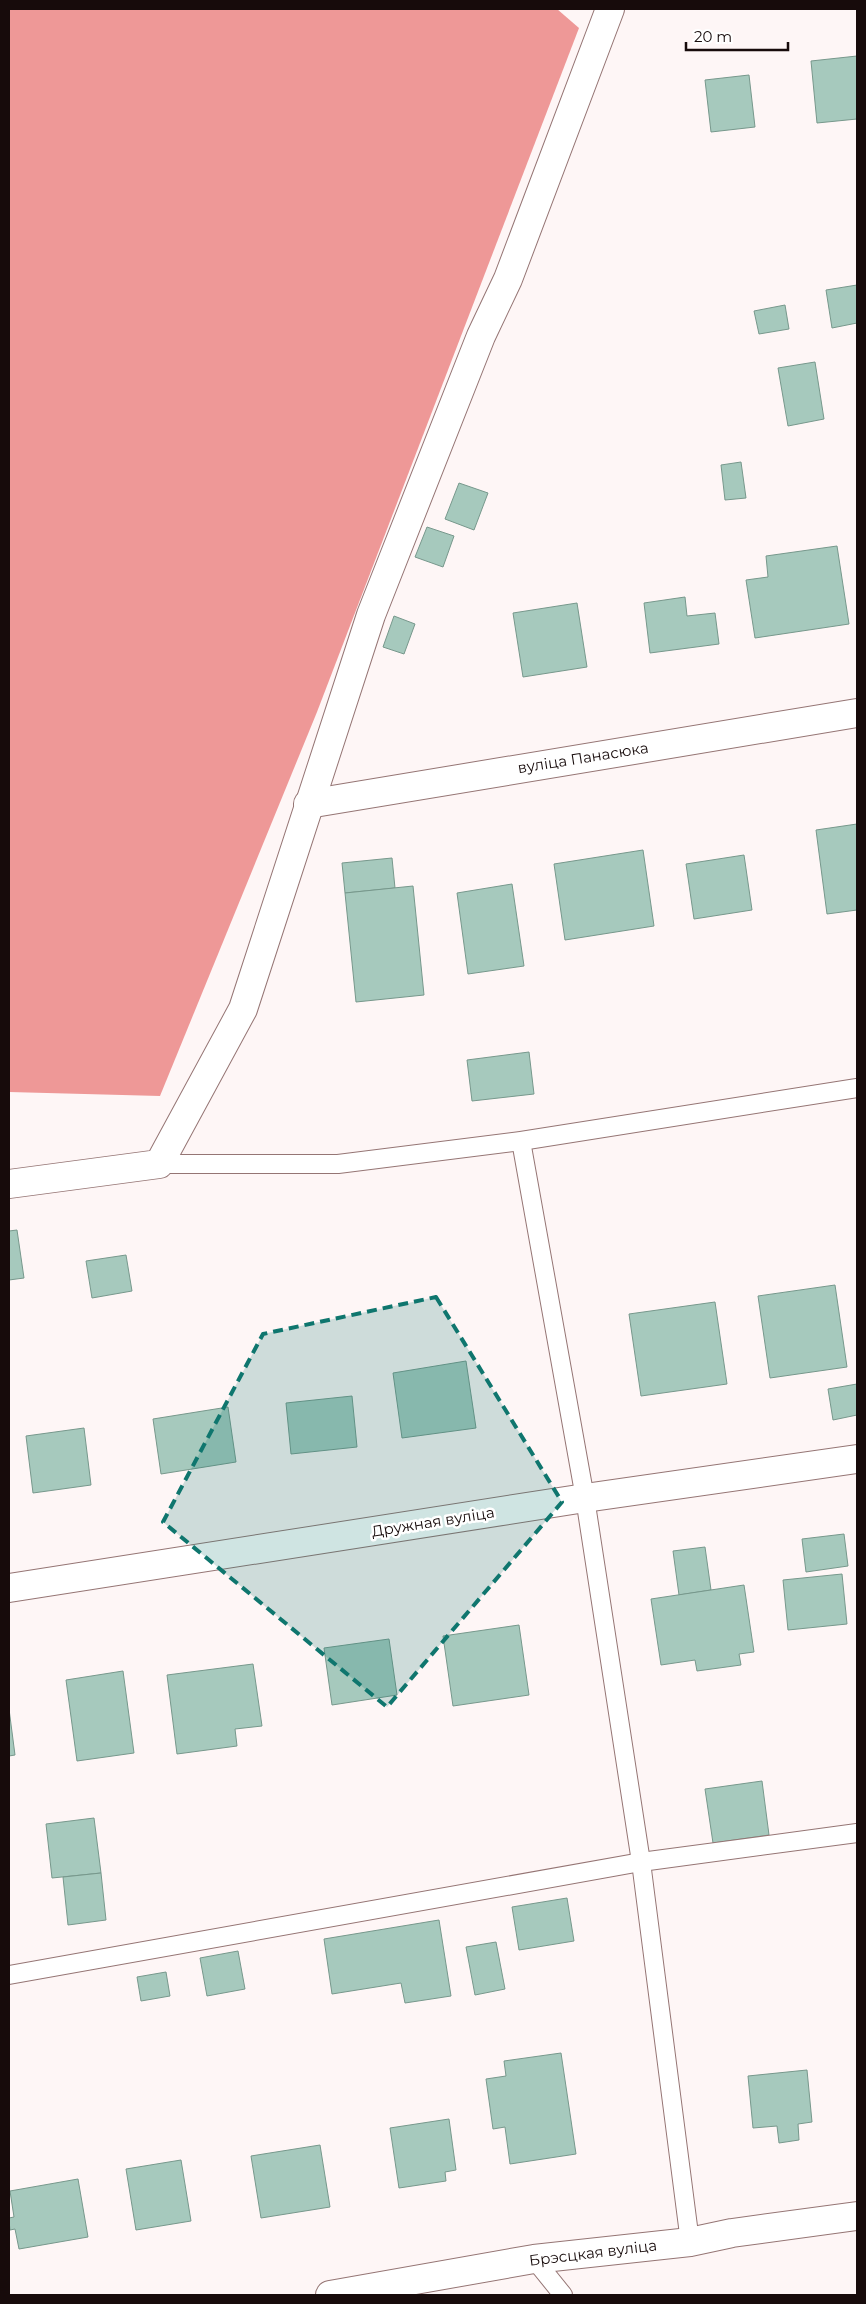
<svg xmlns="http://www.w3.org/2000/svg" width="866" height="2304" font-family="Montserrat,sans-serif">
  <rect width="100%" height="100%" fill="#fef6f6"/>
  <path fill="#ee9897" d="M 9,9 L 557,9 L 579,28 L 317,712 L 160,1096 L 9,1092 Z"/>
  <g fill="#a6c9bd" stroke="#77988c">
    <path d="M 857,56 L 857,119 L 817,123 L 811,61 Z"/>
    <path d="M 749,75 L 755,127 L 711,132 L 705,80 Z"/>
    <path d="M 857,285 L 857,323 L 832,328 L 826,290 Z"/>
    <path d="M 785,305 L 789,329 L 759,334 L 754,311 Z"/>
    <path d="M 815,362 L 824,419 L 788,426 L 778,368 Z"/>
    <path d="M 741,462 L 746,498 L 725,500 L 721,465 Z"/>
    <path d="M 459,483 L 488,493 L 474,530 L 445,519 Z"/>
    <path d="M 427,527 L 454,536 L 443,567 L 415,557 Z"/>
    <path d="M 837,546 L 849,624 L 755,638 L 746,580 L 768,577 L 766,556 Z"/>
    <path d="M 685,597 L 687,616 L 715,613 L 719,644 L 650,653 L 644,603 Z"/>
    <path d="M 577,603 L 587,667 L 523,677 L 513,613 Z"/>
    <path d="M 394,616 L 415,624 L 404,654 L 383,647 Z"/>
    <path d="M 857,824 L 857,910 L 827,914 L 816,830 Z"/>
    <path d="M 643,850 L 654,926 L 565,940 L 554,864 Z"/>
    <path d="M 744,855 L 752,910 L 694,919 L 686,864 Z"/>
    <path d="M 392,858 L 395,888 L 345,893 L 342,863 Z"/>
    <path d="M 512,884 L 524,966 L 468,974 L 457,893 Z"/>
    <path d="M 413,886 L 424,995 L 356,1002 L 345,893 Z"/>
    <path d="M 529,1052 L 534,1094 L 472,1101 L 467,1060 Z"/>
    <path d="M 17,1230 L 24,1278 L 9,1280 L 9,1231 Z"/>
    <path d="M 126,1255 L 132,1291 L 92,1298 L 86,1261 Z"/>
    <path d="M 835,1285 L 847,1367 L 770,1378 L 758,1296 Z"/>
    <path d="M 715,1302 L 727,1384 L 641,1396 L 629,1314 Z"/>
    <path d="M 466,1361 L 476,1428 L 402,1438 L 393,1373 Z"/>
    <path d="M 857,1384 L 857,1415 L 833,1420 L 828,1389 Z"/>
    <path d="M 352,1396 L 357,1447 L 291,1454 L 286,1403 Z"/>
    <path d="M 228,1407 L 236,1462 L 161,1474 L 153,1419 Z"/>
    <path d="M 84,1428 L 91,1485 L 33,1493 L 26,1436 Z"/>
    <path d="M 844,1534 L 848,1566 L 806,1572 L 802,1539 Z"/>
    <path d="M 705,1547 L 711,1590 L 679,1595 L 673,1551 Z"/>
    <path d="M 842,1574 L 847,1624 L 788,1630 L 783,1580 Z"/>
    <path d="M 744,1585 L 754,1652 L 739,1654 L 741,1665 L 697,1671 L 695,1660 L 661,1665 L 651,1599 Z"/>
    <path d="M 519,1625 L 529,1695 L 453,1706 L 443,1636 Z"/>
    <path d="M 389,1639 L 397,1695 L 332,1705 L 324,1648 Z"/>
    <path d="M 253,1664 L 262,1726 L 235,1729 L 237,1746 L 177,1754 L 167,1675 Z"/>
    <path d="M 123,1671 L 134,1753 L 77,1761 L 66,1680 Z"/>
    <path d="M 9,1709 L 15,1755 L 9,1756 Z"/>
    <path d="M 762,1781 L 769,1835 L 713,1843 L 705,1789 Z"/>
    <path d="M 94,1818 L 101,1873 L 52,1878 L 46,1824 Z"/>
    <path d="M 101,1873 L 106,1920 L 68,1925 L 63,1877 Z"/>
    <path d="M 567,1898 L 574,1941 L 519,1950 L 512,1907 Z"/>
    <path d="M 439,1920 L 451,1996 L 405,2003 L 401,1983 L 332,1994 L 324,1939 Z"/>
    <path d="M 496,1942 L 505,1989 L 475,1995 L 466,1947 Z"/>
    <path d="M 238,1951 L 245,1989 L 207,1996 L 200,1958 Z"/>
    <path d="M 166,1972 L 170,1996 L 141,2001 L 137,1977 Z"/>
    <path d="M 561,2053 L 576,2154 L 510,2164 L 505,2127 L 493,2129 L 486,2079 L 506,2076 L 504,2061 Z"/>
    <path d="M 807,2070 L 812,2122 L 798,2124 L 799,2140 L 779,2143 L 777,2126 L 753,2128 L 748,2076 Z"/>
    <path d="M 449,2119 L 456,2170 L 445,2172 L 446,2181 L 399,2188 L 390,2128 Z"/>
    <path d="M 320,2145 L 330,2207 L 261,2218 L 251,2156 Z"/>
    <path d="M 181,2160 L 191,2221 L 136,2230 L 126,2169 Z"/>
    <path d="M 78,2179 L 88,2237 L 19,2249 L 15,2229 L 10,2230 L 9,2221 L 9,2218 L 14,2217 L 10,2191 Z"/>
  </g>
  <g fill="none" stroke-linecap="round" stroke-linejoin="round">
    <defs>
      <g id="service">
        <path d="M 521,1141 L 585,1498 L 641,1862 L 690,2242"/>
        <path d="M 159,1164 L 338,1164 L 521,1141 L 857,1088"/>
        <path d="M 9,1975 L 641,1862 L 857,1833"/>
        <path d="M 534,2259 L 563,2295"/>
      </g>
      <g id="minor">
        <path d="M 308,804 L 857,713"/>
        <path d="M 9,1184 L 159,1164 L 243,1009 L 371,615 L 481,336 L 508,279 L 610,9"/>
        <path d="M 9,1588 L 585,1498 L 857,1459"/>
        <path d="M 330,2295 L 534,2259 L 690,2242 L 732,2233 L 857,2216"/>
      </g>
    </defs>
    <use href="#service" stroke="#957574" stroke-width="20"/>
    <use href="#minor" stroke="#957574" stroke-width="30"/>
    <use href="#service" stroke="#fff" stroke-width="18"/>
    <use href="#minor" stroke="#fff" stroke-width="28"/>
  </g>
  <path fill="#0f766e" fill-opacity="0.2" stroke="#0f766e" stroke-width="4" stroke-dasharray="10 6" stroke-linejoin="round" d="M 436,1297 L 562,1502 L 387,1707 L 163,1522 L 263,1334 Z"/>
  <g text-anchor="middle" stroke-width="5" stroke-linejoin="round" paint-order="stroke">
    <g font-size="15" fill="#170b0b" stroke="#fff">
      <text transform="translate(583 758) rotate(-9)" y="5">вуліца Панасюка</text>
      <text transform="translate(433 1522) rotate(-9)" y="5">Дружная вуліца</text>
      <text transform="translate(593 2253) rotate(-7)" y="5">Брэсцкая вуліца</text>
    </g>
  </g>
  <rect width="866" height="2304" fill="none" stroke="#170b0b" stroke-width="20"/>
  <path d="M686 42v8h102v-8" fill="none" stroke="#170b0b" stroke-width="2.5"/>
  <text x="694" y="42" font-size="15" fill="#170b0b" stroke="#ffffff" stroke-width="4" paint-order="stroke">20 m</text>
</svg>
